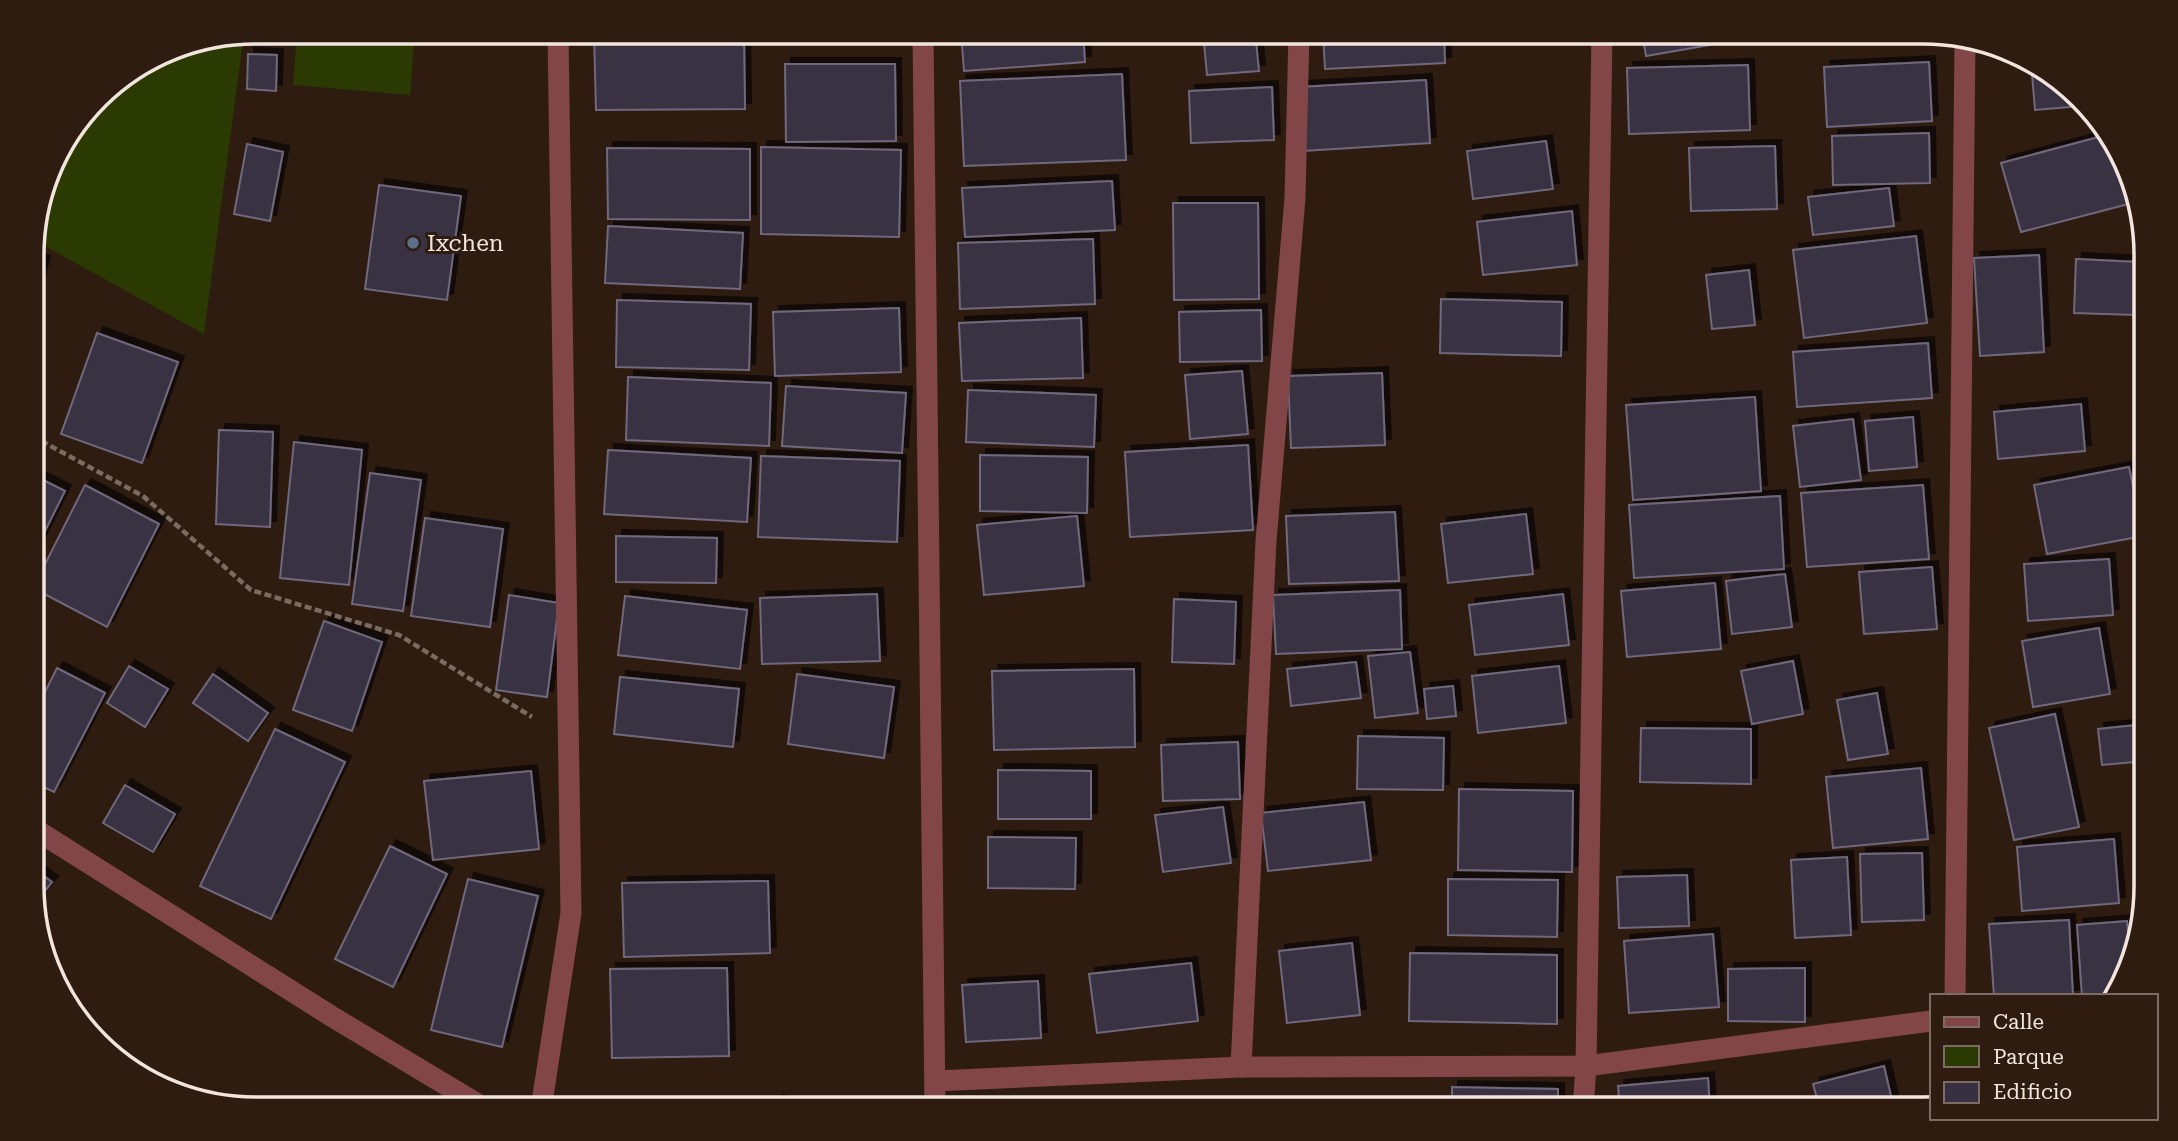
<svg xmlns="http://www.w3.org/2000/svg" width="2178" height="1141" font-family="'Roboto Serif',serif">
  <defs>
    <filter id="shadow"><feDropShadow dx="6" dy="-6" stdDeviation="0" flood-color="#0009"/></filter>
  </defs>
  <rect width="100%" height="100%" fill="#2e1c11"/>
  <g fill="#2b3a03">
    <path d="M 297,32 L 415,32 L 410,95 L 293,85 Z"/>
    <path d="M 244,33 L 244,34 L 204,334 L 32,239 L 54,156 L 107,87 L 170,48 Z"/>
  </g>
  <g fill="#373043" stroke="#6f687d" stroke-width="2" filter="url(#shadow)">
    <path d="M 744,32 L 745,109 L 596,110 L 594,34 Z"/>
    <path d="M 961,32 L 1083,32 L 1085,62 L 964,71 Z"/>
    <path d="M 1203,32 L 1255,32 L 1259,71 L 1207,75 Z"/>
    <path d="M 1323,32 L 1444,32 L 1445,63 L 1325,69 Z"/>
    <path d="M 1642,32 L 1772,32 L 1773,34 L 1646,56 Z"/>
    <path d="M 1892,32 L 1924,32 L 1931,33 L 1931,37 L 1892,36 Z"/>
    <path d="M 248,54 L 277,55 L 276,91 L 247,89 Z"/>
    <path d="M 1929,62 L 1932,121 L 1827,127 L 1824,67 Z"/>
    <path d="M 2031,62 L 2082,106 L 2035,110 Z"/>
    <path d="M 785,64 L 895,64 L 896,141 L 786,142 Z"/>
    <path d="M 1748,65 L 1750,130 L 1629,134 L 1627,68 Z"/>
    <path d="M 1122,74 L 1126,160 L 964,166 L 960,81 Z"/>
    <path d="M 1426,80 L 1430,143 L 1303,151 L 1299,87 Z"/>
    <path d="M 1272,87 L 1274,140 L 1191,143 L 1189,91 Z"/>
    <path d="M 1929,133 L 1930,183 L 1833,185 L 1832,136 Z"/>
    <path d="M 2110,134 L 2136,202 L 2021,232 L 2001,163 Z"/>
    <path d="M 1546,141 L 1553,189 L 1473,199 L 1467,151 Z"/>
    <path d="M 247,144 L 283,152 L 270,221 L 234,214 Z"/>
    <path d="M 1775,146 L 1777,209 L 1691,211 L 1689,148 Z"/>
    <path d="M 761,147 L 901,150 L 899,237 L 761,234 Z"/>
    <path d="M 607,148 L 750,149 L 750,220 L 608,219 Z"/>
    <path d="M 1112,181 L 1115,230 L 965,237 L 962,188 Z"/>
    <path d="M 379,185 L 461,196 L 447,300 L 365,289 Z"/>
    <path d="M 1889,188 L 1894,226 L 1813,235 L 1808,197 Z"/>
    <path d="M 1173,203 L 1258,203 L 1259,299 L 1174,300 Z"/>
    <path d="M 1572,211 L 1577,265 L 1483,275 L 1477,222 Z"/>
    <path d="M 608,226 L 743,233 L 740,289 L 605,283 Z"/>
    <path d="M 1916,236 L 1927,323 L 1804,338 L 1793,250 Z"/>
    <path d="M 1093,239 L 1095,304 L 960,309 L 958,243 Z"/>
    <path d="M 2039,255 L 2044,352 L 1980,356 L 1974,258 Z"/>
    <path d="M 32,259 L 44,262 L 32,308 Z"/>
    <path d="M 2076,259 L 2138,262 L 2137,315 L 2074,313 Z"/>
    <path d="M 1749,270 L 1755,325 L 1712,329 L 1706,275 Z"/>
    <path d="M 1441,299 L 1562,302 L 1561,356 L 1440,353 Z"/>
    <path d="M 617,300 L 751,304 L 749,370 L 616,367 Z"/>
    <path d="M 899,308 L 901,372 L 775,376 L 773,312 Z"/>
    <path d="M 1261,310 L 1262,361 L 1180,362 L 1179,312 Z"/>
    <path d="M 1081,318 L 1083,378 L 962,381 L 959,323 Z"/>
    <path d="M 97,333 L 178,362 L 142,463 L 61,434 Z"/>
    <path d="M 1928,343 L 1932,398 L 1797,407 L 1793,352 Z"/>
    <path d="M 1242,371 L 1248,434 L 1190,439 L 1185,375 Z"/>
    <path d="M 1382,373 L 1385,445 L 1291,448 L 1288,376 Z"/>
    <path d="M 628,377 L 771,383 L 769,446 L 626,440 Z"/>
    <path d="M 786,386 L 906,393 L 902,453 L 782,446 Z"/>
    <path d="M 968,390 L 1096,395 L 1094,447 L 966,442 Z"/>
    <path d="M 1755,397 L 1761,491 L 1633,500 L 1626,405 Z"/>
    <path d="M 2081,404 L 2085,451 L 1998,459 L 1994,412 Z"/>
    <path d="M 1913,417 L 1917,467 L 1869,471 L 1865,421 Z"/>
    <path d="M 1853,419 L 1861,480 L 1800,487 L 1793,426 Z"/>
    <path d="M 219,430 L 273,432 L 270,527 L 216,524 Z"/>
    <path d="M 294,442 L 362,450 L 349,585 L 280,578 Z"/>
    <path d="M 1248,445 L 1253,530 L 1130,537 L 1125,452 Z"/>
    <path d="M 608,450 L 751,458 L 747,522 L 604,514 Z"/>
    <path d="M 980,455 L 1088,457 L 1087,513 L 980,511 Z"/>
    <path d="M 761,456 L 900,461 L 897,542 L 758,537 Z"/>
    <path d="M 2129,467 L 2143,536 L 2047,554 L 2034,485 Z"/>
    <path d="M 370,473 L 421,480 L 403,611 L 352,604 Z"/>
    <path d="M 33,475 L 65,491 L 33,555 Z"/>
    <path d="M 85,485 L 159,524 L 107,627 L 33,588 Z"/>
    <path d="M 1923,485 L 1929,559 L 1807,567 L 1801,493 Z"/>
    <path d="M 1780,496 L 1784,569 L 1634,578 L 1629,505 Z"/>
    <path d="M 1395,512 L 1399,581 L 1289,584 L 1286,516 Z"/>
    <path d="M 1526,514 L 1533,574 L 1448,583 L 1441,524 Z"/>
    <path d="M 1077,516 L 1084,586 L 984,595 L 977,525 Z"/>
    <path d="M 425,518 L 503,529 L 490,627 L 411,616 Z"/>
    <path d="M 616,536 L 717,538 L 716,583 L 616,582 Z"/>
    <path d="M 2109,559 L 2113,615 L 2028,621 L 2024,564 Z"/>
    <path d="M 1932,567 L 1937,629 L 1864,634 L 1859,572 Z"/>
    <path d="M 1785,574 L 1792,627 L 1732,634 L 1726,581 Z"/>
    <path d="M 1715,583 L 1721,649 L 1627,657 L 1621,591 Z"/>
    <path d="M 1400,590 L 1402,649 L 1276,654 L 1273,595 Z"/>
    <path d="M 877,594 L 880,661 L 762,664 L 760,598 Z"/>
    <path d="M 1563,594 L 1569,645 L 1475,655 L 1469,605 Z"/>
    <path d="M 509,595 L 559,603 L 547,697 L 496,690 Z"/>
    <path d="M 625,596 L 747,610 L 740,669 L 618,655 Z"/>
    <path d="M 1174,599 L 1236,602 L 1234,664 L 1172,662 Z"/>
    <path d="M 324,621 L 382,642 L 352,731 L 293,710 Z"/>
    <path d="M 2099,628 L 2110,694 L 2033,707 L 2022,641 Z"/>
    <path d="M 1410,652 L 1418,713 L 1375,718 L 1368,656 Z"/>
    <path d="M 1793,661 L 1803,714 L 1752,724 L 1741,671 Z"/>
    <path d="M 1356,662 L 1361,698 L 1291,706 L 1287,669 Z"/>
    <path d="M 129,666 L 168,689 L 145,727 L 107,703 Z"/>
    <path d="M 1559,666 L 1566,723 L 1478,733 L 1472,676 Z"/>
    <path d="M 57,668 L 105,693 L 54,792 L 33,782 L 33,716 Z"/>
    <path d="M 1134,669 L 1135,747 L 994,750 L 992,671 Z"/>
    <path d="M 213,674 L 268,713 L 248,741 L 193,703 Z"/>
    <path d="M 797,674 L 894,687 L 884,758 L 788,744 Z"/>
    <path d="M 620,677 L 739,689 L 733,747 L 614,734 Z"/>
    <path d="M 1453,686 L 1456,716 L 1427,719 L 1424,689 Z"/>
    <path d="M 1877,693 L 1888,754 L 1848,760 L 1837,700 Z"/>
    <path d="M 2055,714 L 2079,827 L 2014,840 L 1989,728 Z"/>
    <path d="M 2146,724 L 2146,761 L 2102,765 L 2098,729 Z"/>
    <path d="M 1641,728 L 1751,729 L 1751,784 L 1640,782 Z"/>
    <path d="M 275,729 L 345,762 L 271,919 L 200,886 Z"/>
    <path d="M 1358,736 L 1444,738 L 1443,790 L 1357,789 Z"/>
    <path d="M 1238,742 L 1240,799 L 1163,801 L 1161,745 Z"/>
    <path d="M 1921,768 L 1928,839 L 1833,848 L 1826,777 Z"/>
    <path d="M 998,770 L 1091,771 L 1091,819 L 998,819 Z"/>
    <path d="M 531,771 L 539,849 L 433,860 L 424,781 Z"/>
    <path d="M 125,785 L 175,814 L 153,852 L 103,823 Z"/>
    <path d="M 1459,789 L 1573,791 L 1572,872 L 1458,870 Z"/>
    <path d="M 1364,802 L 1371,860 L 1268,871 L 1261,813 Z"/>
    <path d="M 1223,807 L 1231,863 L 1163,872 L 1155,815 Z"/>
    <path d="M 988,837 L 1076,838 L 1075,889 L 988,888 Z"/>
    <path d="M 2114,839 L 2119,903 L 2022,911 L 2017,847 Z"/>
    <path d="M 390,846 L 447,874 L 393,987 L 335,959 Z"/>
    <path d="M 1922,853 L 1924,920 L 1862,922 L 1860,854 Z"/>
    <path d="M 1847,857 L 1851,935 L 1795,938 L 1791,860 Z"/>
    <path d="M 33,868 L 52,882 L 33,906 Z"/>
    <path d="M 1687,875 L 1689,926 L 1619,928 L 1617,877 Z"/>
    <path d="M 468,879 L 538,896 L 502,1047 L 431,1030 Z"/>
    <path d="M 1448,879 L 1558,880 L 1557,937 L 1448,935 Z"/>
    <path d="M 768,881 L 770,953 L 624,957 L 622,883 Z"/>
    <path d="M 2069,920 L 2073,996 L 1994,996 L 1989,924 Z"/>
    <path d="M 2127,921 L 2130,956 L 2123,986 L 2114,996 L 2082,996 L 2077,925 Z"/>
    <path d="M 1713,934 L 1719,1007 L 1629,1013 L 1624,941 Z"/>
    <path d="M 1352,943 L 1360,1015 L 1287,1023 L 1279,951 Z"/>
    <path d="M 1410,953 L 1557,955 L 1557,1024 L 1409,1021 Z"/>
    <path d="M 1191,963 L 1198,1021 L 1097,1033 L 1089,974 Z"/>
    <path d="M 727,968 L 729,1056 L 612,1058 L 610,969 Z"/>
    <path d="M 1805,968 L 1805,1022 L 1728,1021 L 1728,969 Z"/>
    <path d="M 1038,981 L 1041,1038 L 966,1042 L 962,985 Z"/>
    <path d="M 1884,1066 L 1894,1109 L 1820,1109 L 1813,1084 Z"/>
    <path d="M 1708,1078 L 1710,1109 L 1620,1109 L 1618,1086 Z"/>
    <path d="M 1452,1087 L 1558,1089 L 1558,1109 L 1452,1109 Z"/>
    <path d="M 777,1101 L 808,1109 L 774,1109 Z"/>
  </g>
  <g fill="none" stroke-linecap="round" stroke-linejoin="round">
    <path stroke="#7b6b61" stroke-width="4.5" stroke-dasharray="7 3.5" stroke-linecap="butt" d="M 32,436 L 143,496 L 251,590 L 399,635 L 532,717"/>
    <g stroke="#824648" stroke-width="21">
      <path d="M 923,32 L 935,1109"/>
      <path d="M 33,828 L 331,1016 L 486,1109"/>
      <path d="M 1955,996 L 1965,41"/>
      <path d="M 1241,1067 L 1266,541 L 1295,198 L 1299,32"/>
      <path d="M 936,1081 L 1241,1067 L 1586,1066 L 1931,1021"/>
      <path d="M 541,1109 L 571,913 L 558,32"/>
      <path d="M 1583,1109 L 1586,1066 L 1602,32"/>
    </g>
  </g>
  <circle fill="#5c6f8a" stroke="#2e1c11" stroke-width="2.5" cx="413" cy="243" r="7"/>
  <g text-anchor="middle" stroke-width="6" stroke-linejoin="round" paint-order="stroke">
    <g font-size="23" fill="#f2e5dd" stroke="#2e1c11" text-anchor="start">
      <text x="427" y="251">Ixchen</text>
    </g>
  </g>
  <path d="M0 0H2178V1141H0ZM255 44H1923A211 211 0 0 1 2134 255V886A211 211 0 0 1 1923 1097H255A211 211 0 0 1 44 886V255A211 211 0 0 1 255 44Z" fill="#2e1c11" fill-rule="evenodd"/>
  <path fill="none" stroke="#f2e5dd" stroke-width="3.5" d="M255 44H1923A211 211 0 0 1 2134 255V886A211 211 0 0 1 1923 1097H255A211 211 0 0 1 44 886V255A211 211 0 0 1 255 44Z"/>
  <rect x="1930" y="994" width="228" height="126" fill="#2e1c11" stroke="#7c6c63" stroke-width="2"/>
  <rect x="1944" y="1017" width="35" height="10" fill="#824648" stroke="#7c6c63" stroke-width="2"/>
  <text x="1993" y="1029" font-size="21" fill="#f2e5dd">Calle</text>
  <rect x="1944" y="1046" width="35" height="21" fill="#2b3a03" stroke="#7c6c63" stroke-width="2"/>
  <text x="1993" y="1064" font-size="21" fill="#f2e5dd">Parque</text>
  <rect x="1944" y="1082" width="35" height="21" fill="#373043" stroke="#7c6c63" stroke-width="2"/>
  <text x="1993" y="1099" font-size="21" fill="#f2e5dd">Edificio</text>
</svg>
